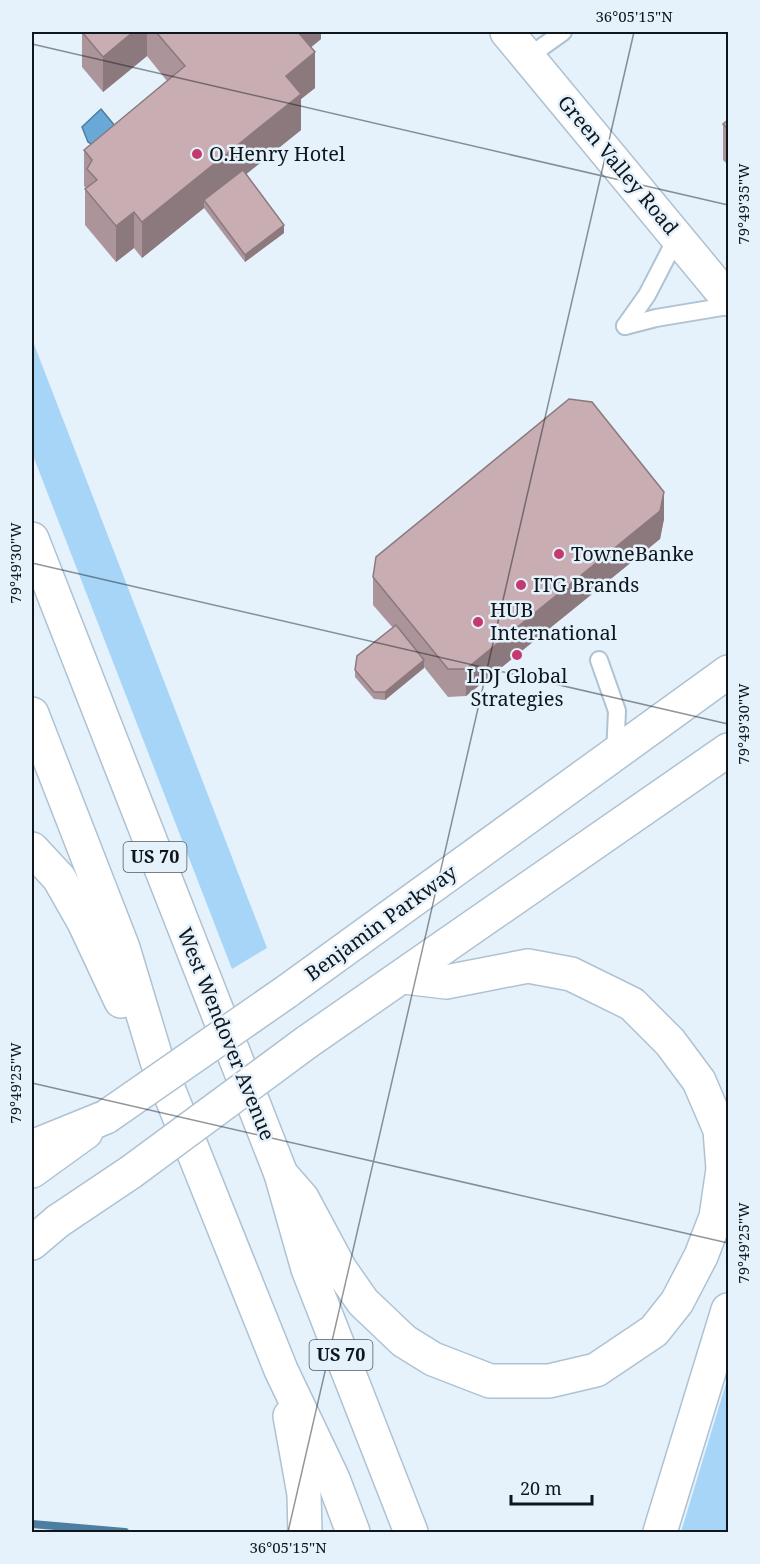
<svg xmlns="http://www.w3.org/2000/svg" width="760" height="1564" font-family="'Noto Serif',serif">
  <rect width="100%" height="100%" fill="#e5f1fb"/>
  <g fill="#a6d5f8">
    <path d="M 32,339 L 267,948 L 232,969 L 32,453 Z"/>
    <path d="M 728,1377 L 728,1532 L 681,1532 Z"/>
  </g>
  <path fill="#68a9d8" stroke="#4d7da0" stroke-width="1.5" d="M 101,109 L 120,132 L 93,145 L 88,142 L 82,127 Z"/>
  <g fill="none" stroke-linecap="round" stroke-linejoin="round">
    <path stroke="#4d7da0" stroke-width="8" d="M 32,1524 L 125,1532"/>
    <defs>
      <g id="service">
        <path d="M 528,57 L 563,32"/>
        <path d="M 625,326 L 656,318 L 728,306"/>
        <path d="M 625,326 L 647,295 L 677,237"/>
        <path d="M 599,660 L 617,711 L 615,754"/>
      </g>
      <path id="primary" d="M 32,1171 L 86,1132"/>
      <g id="trunk">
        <path d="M 507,32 L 728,299"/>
        <path d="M 286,992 L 728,672"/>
        <path d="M 307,1042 L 728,750"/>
        <path d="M 58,1221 L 131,1172"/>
      </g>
      <g id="motorway">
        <path d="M 32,539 L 281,1174 L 308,1269 L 411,1532"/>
        <path d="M 32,714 L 123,948 L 157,1061 L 281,1370 L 333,1479 L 353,1532"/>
        <path d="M 32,849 L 59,878 L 84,922 L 121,1001"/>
        <path d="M 32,1147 L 106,1117"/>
        <path d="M 281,1174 L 302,1198 L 340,1269 L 363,1302 L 404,1341 L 433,1359 L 490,1381 L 549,1381 L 596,1370 L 654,1331 L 677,1302 L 701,1256 L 716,1217 L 723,1169 L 720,1130 L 699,1081 L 670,1042 L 632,1004 L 571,974 L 528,966 L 446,982 L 404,977"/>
        <path d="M 32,1243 L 58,1221"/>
        <path d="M 290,1416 L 304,1494 L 305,1532"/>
        <path d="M 660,1532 L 728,1310"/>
      </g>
    </defs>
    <use href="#service" stroke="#aec2d2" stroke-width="20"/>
    <use href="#primary" stroke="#aec2d2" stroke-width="36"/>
    <use href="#trunk" stroke="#aec2d2" stroke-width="36"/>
    <use href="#motorway" stroke="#aec2d2" stroke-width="36"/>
    <use href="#service" stroke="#fff" stroke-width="16"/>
    <use href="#primary" stroke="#fff" stroke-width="33"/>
    <use href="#trunk" stroke="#fff" stroke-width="33"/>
    <use href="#motorway" stroke="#fff" stroke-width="33"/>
    <defs>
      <g id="trunk-bridge">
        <path d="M 106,1117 L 286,992"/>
        <path d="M 131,1172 L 307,1042"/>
      </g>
    </defs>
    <use href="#trunk-bridge" stroke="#aec2d2" stroke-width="36" stroke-linecap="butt"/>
    <use href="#trunk-bridge" stroke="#fff" stroke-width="33"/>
  </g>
  <g fill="#ac959a">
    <path d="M 82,32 L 321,32 L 321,39 L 311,47 L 315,88 L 301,99 L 301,130 L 246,174 L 284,233 L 245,262 L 204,208 L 142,258 L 134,248 L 116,262 L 85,225 L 85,189 L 86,188 L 84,186 L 84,150 L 167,81 L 147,56 L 103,92 L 82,67 Z"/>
    <path d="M 729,119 L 729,166 L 723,160 L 723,124 Z"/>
    <path d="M 664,519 L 660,539 L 466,696 L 448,697 L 424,667 L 424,668 L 385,700 L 374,699 L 355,677 L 355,670 L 393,628 L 373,605 L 373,577 Z"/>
  </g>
  <g fill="#8c797d">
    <path d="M 133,32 L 147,32 L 147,56 L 103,92 L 103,57 Z"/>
    <path d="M 293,32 L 321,32 L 321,39 L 293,62 Z"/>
    <path d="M 315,52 L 315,88 L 301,99 L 301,130 L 208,205 L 204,200 L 204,208 L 142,258 L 142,222 L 286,76 Z"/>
    <path d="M 134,212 L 134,248 L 116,262 L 116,226 Z"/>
    <path d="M 284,225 L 284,233 L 245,262 L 245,255 Z"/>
    <path d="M 664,492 L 664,519 L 660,539 L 466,696 L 466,669 Z"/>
    <path d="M 424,660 L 424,668 L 385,700 L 385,692 Z"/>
  </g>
  <g fill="#c8adb3" stroke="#8c797d" stroke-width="1.5">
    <path d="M 82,32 L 133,32 L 103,57 Z"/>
    <path d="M 156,32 L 298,32 L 315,52 L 286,76 L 301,94 L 142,222 L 134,212 L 116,226 L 85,189 L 97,180 L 87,169 L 92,160 L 84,150 L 185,66 Z"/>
    <path d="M 729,119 L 729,130 L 723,124 Z"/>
    <path d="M 243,170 L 284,225 L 245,255 L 204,200 Z"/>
    <path d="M 569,399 L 592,402 L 664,492 L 660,511 L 466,669 L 448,669 L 373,577 L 376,557 Z"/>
    <path d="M 396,625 L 424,660 L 385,692 L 374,692 L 355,670 L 357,656 Z"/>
  </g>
  <path fill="none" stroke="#0f161c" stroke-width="1.5" stroke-opacity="0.45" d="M 32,44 L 728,205M 32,563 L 728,724M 32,1083 L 728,1243M 288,1532 L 634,32"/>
  <g fill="#c4396e" stroke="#e5f1fb" stroke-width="2">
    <circle cx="197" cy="154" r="6"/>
    <circle cx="559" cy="554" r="6"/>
    <circle cx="521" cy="585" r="6"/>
    <circle cx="478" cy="622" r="6"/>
    <circle cx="517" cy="655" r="6"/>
  </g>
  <g text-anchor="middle" stroke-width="5" stroke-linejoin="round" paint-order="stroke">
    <g fill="#e5f1fb" stroke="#4f585f" stroke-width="1.5">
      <rect x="123.5" y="842" width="63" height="30" rx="4.5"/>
      <rect x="309.5" y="1340" width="63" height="30" rx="4.5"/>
    </g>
    <g font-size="18" font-weight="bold" fill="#0f161c">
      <text x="155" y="863">US 70</text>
      <text x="341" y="1361">US 70</text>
    </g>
    <g font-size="20" fill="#0f161c" stroke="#e5f1fb" text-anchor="start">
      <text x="209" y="161">O.Henry Hotel</text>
      <text x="571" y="561">TowneBanke</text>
      <text x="533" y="592">ITG Brands</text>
      <text x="490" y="617">HUB<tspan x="490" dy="23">International</tspan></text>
      <text x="517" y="683" text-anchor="middle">LDJ Global<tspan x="517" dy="23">Strategies</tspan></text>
    </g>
    <g font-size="20" fill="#0f161c" stroke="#e5f1fb">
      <text transform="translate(618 165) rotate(50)" y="7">Green Valley Road</text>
      <text transform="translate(381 923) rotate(-36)" y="7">Benjamin Parkway</text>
      <text transform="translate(226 1034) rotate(68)" y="7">West Wendover Avenue</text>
    </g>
  </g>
  <rect width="760" height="1564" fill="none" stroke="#e5f1fb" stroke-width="66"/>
  <path d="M511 1495v9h81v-9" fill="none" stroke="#0f161c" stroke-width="3"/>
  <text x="520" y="1495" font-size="18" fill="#0f161c" stroke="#e5f1fb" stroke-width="4.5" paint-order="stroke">20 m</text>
  <rect x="33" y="33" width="694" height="1498" fill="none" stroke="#0f161c" stroke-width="2"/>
  <g font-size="15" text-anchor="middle" fill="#0f161c">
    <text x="634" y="22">36°05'15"N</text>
    <text transform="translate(744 204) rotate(-90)" y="5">79°49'35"W</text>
    <text transform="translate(16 563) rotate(-90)" y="5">79°49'30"W</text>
    <text transform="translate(744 724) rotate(-90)" y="5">79°49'30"W</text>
    <text transform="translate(16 1083) rotate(-90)" y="5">79°49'25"W</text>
    <text transform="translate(744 1243) rotate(-90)" y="5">79°49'25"W</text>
    <text x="288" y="1553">36°05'15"N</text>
  </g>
</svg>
